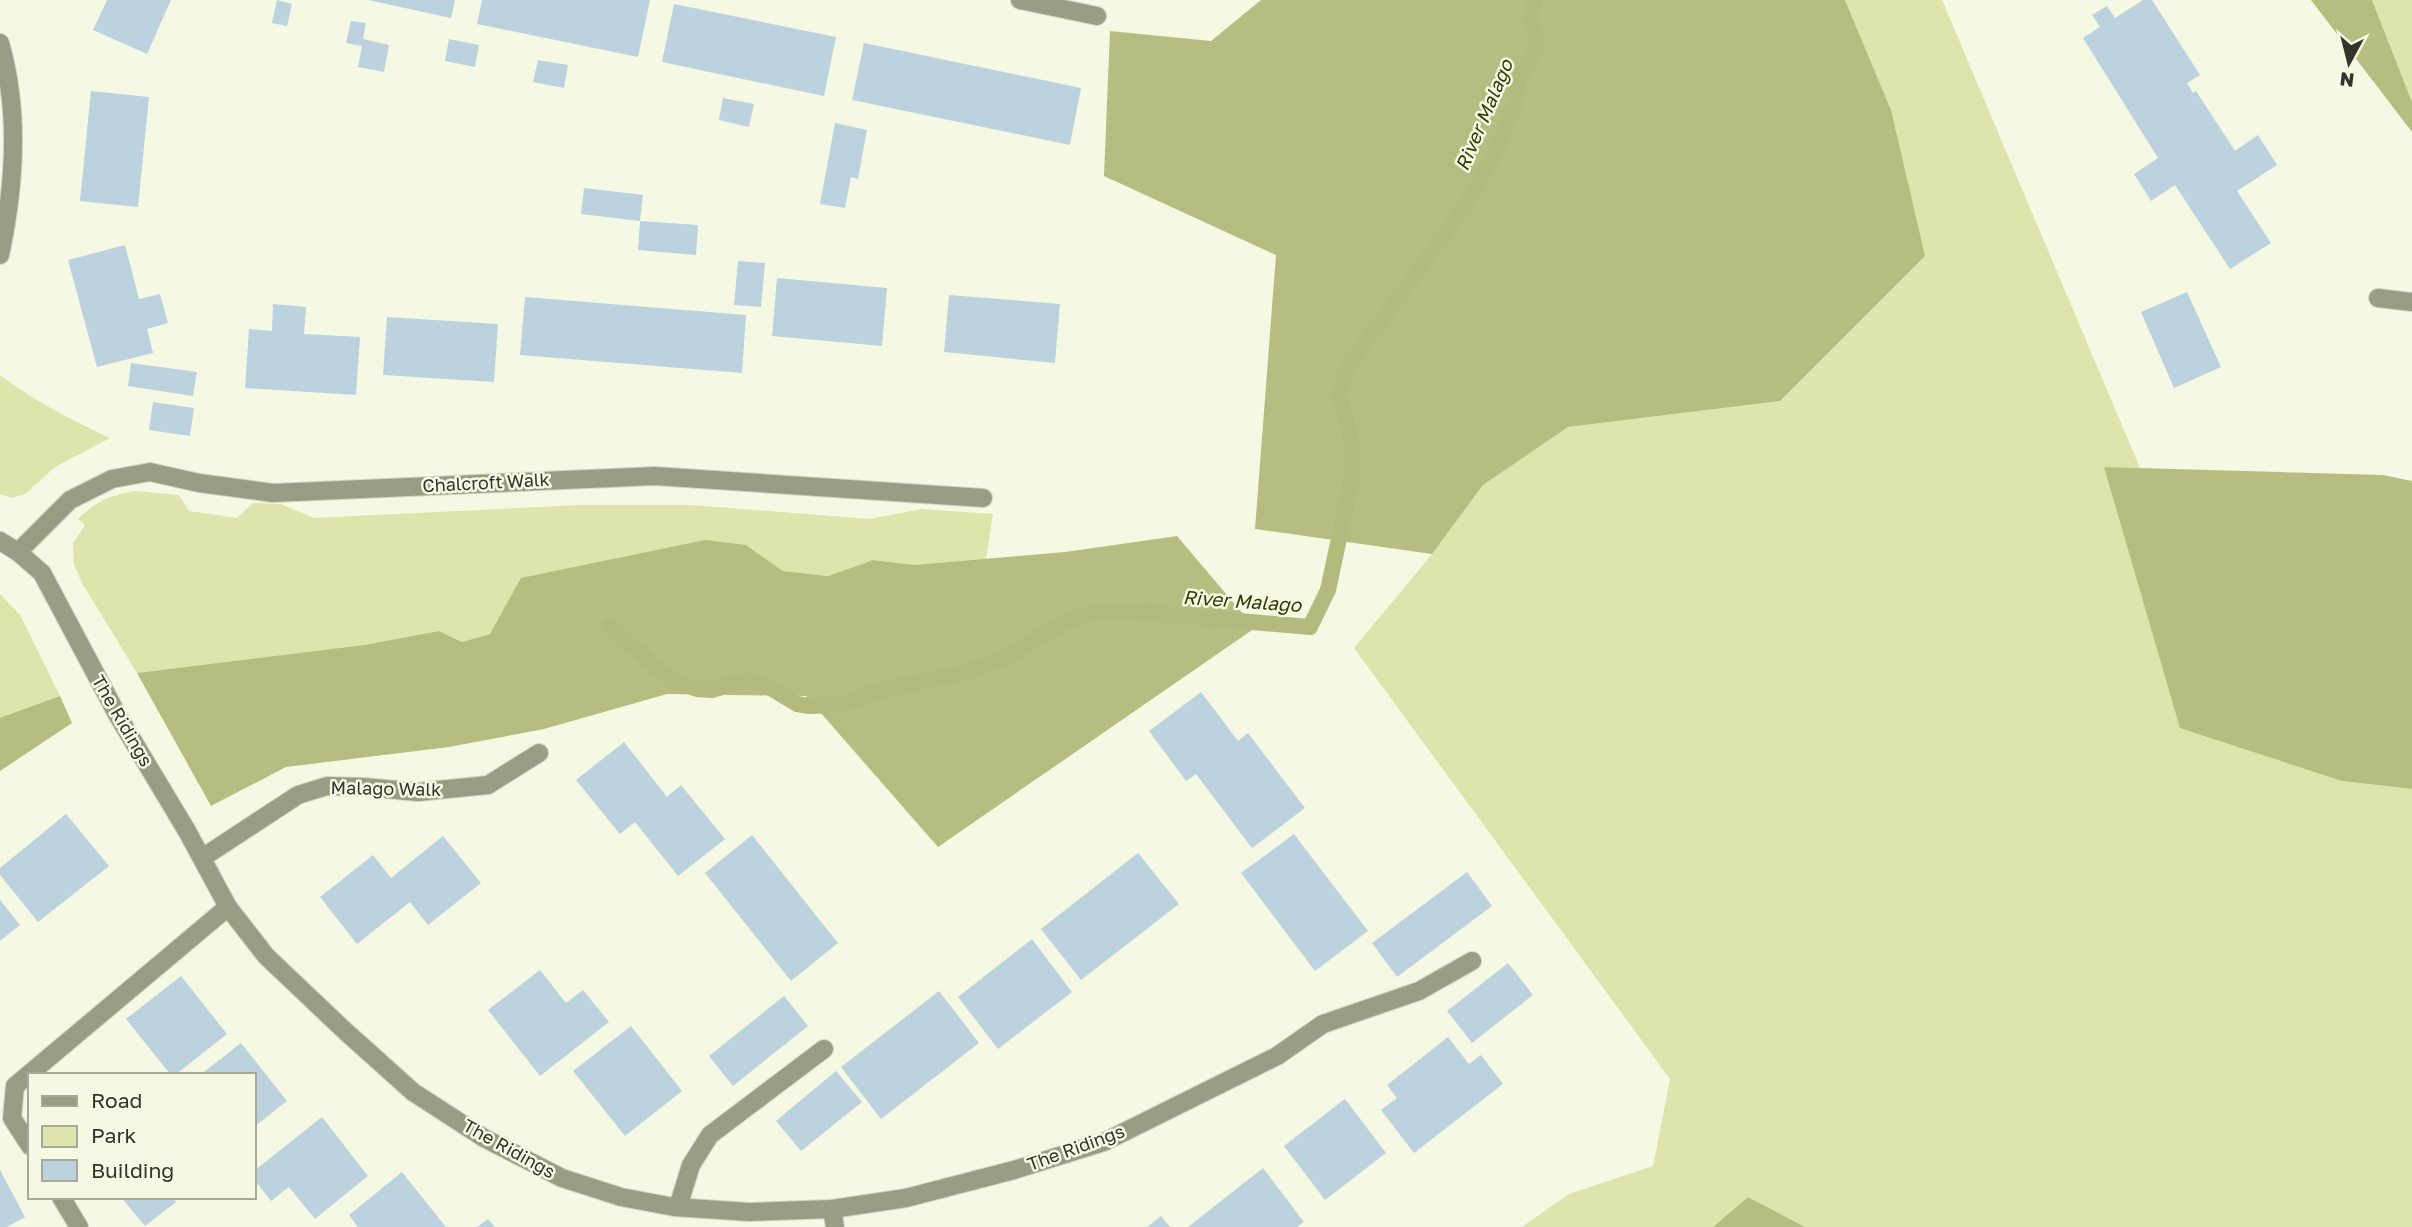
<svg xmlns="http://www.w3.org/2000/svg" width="2412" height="1227" font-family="'Golos Text',sans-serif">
  <rect width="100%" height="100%" fill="#f5f8e2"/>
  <g fill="#dde4ac">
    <path d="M 1845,0 L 1942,0 L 2140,468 L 2105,467 L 2342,781 L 2412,789 L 2412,1227 L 1805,1227 L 1748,1197 L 1713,1227 L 1522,1227 L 1569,1194 L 1653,1166 L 1670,1079 L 1354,648 L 1432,554 L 1483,485 L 1568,427 L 1780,401 L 1891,110 Z"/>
    <path d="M 2372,0 L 2412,0 L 2412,102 Z"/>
    <path d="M 0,375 C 34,401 71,420 110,438 L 55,467 L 25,494 L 12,498 L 0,494 Z"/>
    <path d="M 135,491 L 179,495 L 189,511 L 237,518 L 253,503 L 280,504 L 314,518 L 579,505 L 690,505 L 870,519 L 922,509 L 993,514 L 986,559 L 914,565 L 873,560 L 828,576 L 783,571 L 746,545 L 504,611 L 490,634 L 462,642 L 439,631 L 364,645 L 137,673 L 82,583 L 74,565 L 73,543 L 85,525 L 78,519 C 98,500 109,496 135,491 Z"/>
    <path d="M 0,594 L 20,615 L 60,696 L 0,721 Z"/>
  </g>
  <g fill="#b6bd81">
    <path d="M 1261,0 L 1845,0 L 1891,110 L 1925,256 L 1780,401 L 1568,427 L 1483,485 L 1432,554 L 1255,529 L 1276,255 L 1104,176 L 1110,31 L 1211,41 Z"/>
    <path d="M 2311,0 L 2372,0 L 2412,102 L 2412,132 Z"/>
    <path d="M 2104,467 L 2383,475 L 2412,481 L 2412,789 L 2342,781 L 2180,728 Z"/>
    <path d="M 1177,536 L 1255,628 L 938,847 L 806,696 L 667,694 L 544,729 L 449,747 L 286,767 L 211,806 L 137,673 L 364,645 L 439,631 L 462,642 L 490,634 L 521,578 L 705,540 L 746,545 L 783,571 L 828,576 L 873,560 L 914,565 L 1065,552 Z"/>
    <path d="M 60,696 L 72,723 L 0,771 L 0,718 Z"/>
    <path d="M 1748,1197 L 1805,1227 L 1713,1227 Z"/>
  </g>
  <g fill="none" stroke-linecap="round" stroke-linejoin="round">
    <path stroke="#b3ba7e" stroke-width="16" d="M 609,626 L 670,679 L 697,689 L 712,690 L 738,682 L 751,681 L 766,685 L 797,704 L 809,706 L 839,705 L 882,690 L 964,673 L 1006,657 L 1071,619 L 1095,612 L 1134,612 L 1310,627 L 1328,590 L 1353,473 L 1351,439 L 1339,393 L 1348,366 L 1467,204 L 1494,155 L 1516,101 L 1518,81 L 1536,51 L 1537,38 L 1531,19 L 1534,0"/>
  </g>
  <g fill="#bdd2df">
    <path d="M 107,0 L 171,0 L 147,54 L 93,30 Z"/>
    <path d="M 277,0 L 292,4 L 287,26 L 272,23 Z"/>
    <path d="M 368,0 L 455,0 L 451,18 Z"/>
    <path d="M 482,0 L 650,0 L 638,57 L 477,24 Z"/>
    <path d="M 2143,0 L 2152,0 L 2200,75 L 2187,83 L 2193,93 L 2196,91 L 2235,151 L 2258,135 L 2277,165 L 2237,191 L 2271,243 L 2230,269 L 2175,185 L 2151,201 L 2134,174 L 2158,158 L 2083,38 L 2100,27 L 2092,15 L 2107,6 L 2115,18 Z"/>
    <path d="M 674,4 L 836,37 L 824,96 L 662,62 Z"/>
    <path d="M 351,21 L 366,23 L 363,39 L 389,45 L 384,72 L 358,67 L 362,46 L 346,43 Z"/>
    <path d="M 449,39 L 479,45 L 475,67 L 445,61 Z"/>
    <path d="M 864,43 L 1081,88 L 1070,145 L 852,100 Z"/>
    <path d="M 538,60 L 568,65 L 564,88 L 533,82 Z"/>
    <path d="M 91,91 L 149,97 L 138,207 L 80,201 Z"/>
    <path d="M 723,98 L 754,104 L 749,127 L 719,120 Z"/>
    <path d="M 835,123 L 867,130 L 858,179 L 851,177 L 845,208 L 820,204 Z"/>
    <path d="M 584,188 L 643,195 L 640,221 L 581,214 Z"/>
    <path d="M 640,221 L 698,225 L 696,255 L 638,250 Z"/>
    <path d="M 125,245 L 139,299 L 160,294 L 168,323 L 147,329 L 153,353 L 97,367 L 68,260 Z"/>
    <path d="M 738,261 L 765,263 L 761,307 L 734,305 Z"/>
    <path d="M 777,278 L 887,288 L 882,346 L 772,336 Z"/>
    <path d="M 2187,292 L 2221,367 L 2174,388 L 2141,312 Z"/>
    <path d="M 949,295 L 1060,304 L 1055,363 L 944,352 Z"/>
    <path d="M 525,297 L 746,315 L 742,373 L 520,355 Z"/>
    <path d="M 273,304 L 306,307 L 304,334 L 360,337 L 356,395 L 245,388 L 249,329 L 272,331 Z"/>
    <path d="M 387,317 L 498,324 L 494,382 L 383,375 Z"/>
    <path d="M 131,363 L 197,372 L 193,396 L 128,386 Z"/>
    <path d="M 153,402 L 194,408 L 190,436 L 149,430 Z"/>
    <path d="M 1201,692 L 1238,741 L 1248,733 L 1305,808 L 1252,848 L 1196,774 L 1186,781 L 1149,731 Z"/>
    <path d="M 624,742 L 667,797 L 681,785 L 725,839 L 678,876 L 635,822 L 620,834 L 576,780 Z"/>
    <path d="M 66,814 L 109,866 L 38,922 L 0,875 L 0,868 Z"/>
    <path d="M 1294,834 L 1368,931 L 1315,971 L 1241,873 Z"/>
    <path d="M 752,835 L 838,943 L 791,981 L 705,873 Z"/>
    <path d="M 443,836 L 481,883 L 428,925 L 410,902 L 357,944 L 320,897 L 373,855 L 391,878 Z"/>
    <path d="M 1138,853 L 1179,904 L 1081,980 L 1041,929 Z"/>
    <path d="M 1467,872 L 1492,906 L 1397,977 L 1372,943 Z"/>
    <path d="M 0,900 L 20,925 L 0,941 Z"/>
    <path d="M 1032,939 L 1072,992 L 998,1049 L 958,997 Z"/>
    <path d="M 1508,963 L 1533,995 L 1472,1043 L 1447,1011 Z"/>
    <path d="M 540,970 L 566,1003 L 583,990 L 609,1022 L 540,1076 L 488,1010 Z"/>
    <path d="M 181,976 L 227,1034 L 175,1075 L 171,1075 L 126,1019 Z"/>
    <path d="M 939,991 L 979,1043 L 881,1119 L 841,1067 Z"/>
    <path d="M 784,996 L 808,1026 L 733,1086 L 709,1056 Z"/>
    <path d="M 631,1026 L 682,1091 L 625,1136 L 573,1071 Z"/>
    <path d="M 1448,1037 L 1469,1064 L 1481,1055 L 1503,1084 L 1414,1153 L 1381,1110 L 1397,1098 L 1387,1085 Z"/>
    <path d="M 241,1043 L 287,1101 L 254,1127 L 254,1075 L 200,1075 Z"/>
    <path d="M 836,1071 L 862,1102 L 801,1151 L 776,1121 Z"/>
    <path d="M 1345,1099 L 1386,1153 L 1325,1200 L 1284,1146 Z"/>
    <path d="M 322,1117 L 368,1176 L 315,1219 L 289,1187 L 271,1201 L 254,1179 L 254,1171 Z"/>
    <path d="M 1263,1168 L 1304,1222 L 1297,1227 L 1188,1227 Z"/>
    <path d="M 0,1170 L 25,1217 L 7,1227 L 0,1227 Z"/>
    <path d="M 402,1172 L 446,1227 L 358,1227 L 349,1215 Z"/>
    <path d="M 121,1197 L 172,1197 L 176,1202 L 145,1226 Z"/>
    <path d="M 1161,1216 L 1170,1227 L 1147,1227 Z"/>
    <path d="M 488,1219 L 495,1227 L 477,1227 Z"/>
  </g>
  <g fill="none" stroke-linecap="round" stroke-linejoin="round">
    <defs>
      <g id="lane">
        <path d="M 2378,298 L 2412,302"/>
        <path d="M 30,1146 L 12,1118 L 15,1086 L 228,907"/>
        <path d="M 61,1197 L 79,1227"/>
        <path d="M 678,1207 L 691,1165 L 710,1135 L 824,1049"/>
      </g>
      <g id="street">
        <path d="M 1020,0 L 1097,16"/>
        <path d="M 0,43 C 20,112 15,185 0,255"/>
        <path d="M 0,541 L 18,552 L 42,573 L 118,716 L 187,831 L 228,907 L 266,956 L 344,1030 L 413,1092 L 484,1138 L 562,1178 L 621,1197 L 674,1207 L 749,1212 L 832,1209 L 906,1198 L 1014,1170 L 1104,1142 L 1277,1056 L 1323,1024 L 1419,991 L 1472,961"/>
        <path d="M 18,552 L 70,500 L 112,479 L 150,472 L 199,483 L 273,493 L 655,476 L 983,498"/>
        <path d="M 202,858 L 298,795 L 327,786 L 364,787 L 418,792 L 488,785 L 539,753"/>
        <path d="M 832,1209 L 835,1227"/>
      </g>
    </defs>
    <use href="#lane" stroke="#d2d5c1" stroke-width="20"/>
    <use href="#street" stroke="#d2d5c1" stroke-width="20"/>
    <use href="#lane" stroke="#999d83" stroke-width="18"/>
    <use href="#street" stroke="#999d83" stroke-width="18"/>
  </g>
  <g text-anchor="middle" stroke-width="5" stroke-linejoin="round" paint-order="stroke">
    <g font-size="18" fill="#33342c" stroke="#f5f8e2">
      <text transform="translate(486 483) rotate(-3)" y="6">Chalcroft Walk</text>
      <text transform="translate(122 721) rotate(60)" y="6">The Ridings</text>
      <text transform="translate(386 789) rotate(1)" y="6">Malago Walk</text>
      <text transform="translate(1076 1148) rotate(-20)" y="6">The Ridings</text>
      <text transform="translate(509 1149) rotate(29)" y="6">The Ridings</text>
    </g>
    <g font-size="19" font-style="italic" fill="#353808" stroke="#f5f8e2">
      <text transform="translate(1484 115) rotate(-67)" y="7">River Malago</text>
      <text transform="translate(1242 601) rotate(4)" y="7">River Malago</text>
    </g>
  </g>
  <rect x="28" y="1073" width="228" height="126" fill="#f5f8e2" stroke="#a7aa99" stroke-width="2"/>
  <rect x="42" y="1096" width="35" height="10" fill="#999d83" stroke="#a7aa99" stroke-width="2"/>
  <text x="91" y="1108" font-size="21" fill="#33342c">Road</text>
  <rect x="42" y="1126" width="35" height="21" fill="#dde4ac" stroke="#a7aa99" stroke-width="2"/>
  <text x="91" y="1143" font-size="21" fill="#33342c">Park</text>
  <rect x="42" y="1160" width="35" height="21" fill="#bdd2df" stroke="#a7aa99" stroke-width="2"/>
  <text x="91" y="1178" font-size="21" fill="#33342c">Building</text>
  <g transform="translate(2349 63) rotate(187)" stroke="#f5f8e2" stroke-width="5" paint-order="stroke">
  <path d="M0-5L12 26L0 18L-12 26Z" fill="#33342c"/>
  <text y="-10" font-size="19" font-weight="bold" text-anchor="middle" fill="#33342c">N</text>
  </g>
</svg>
